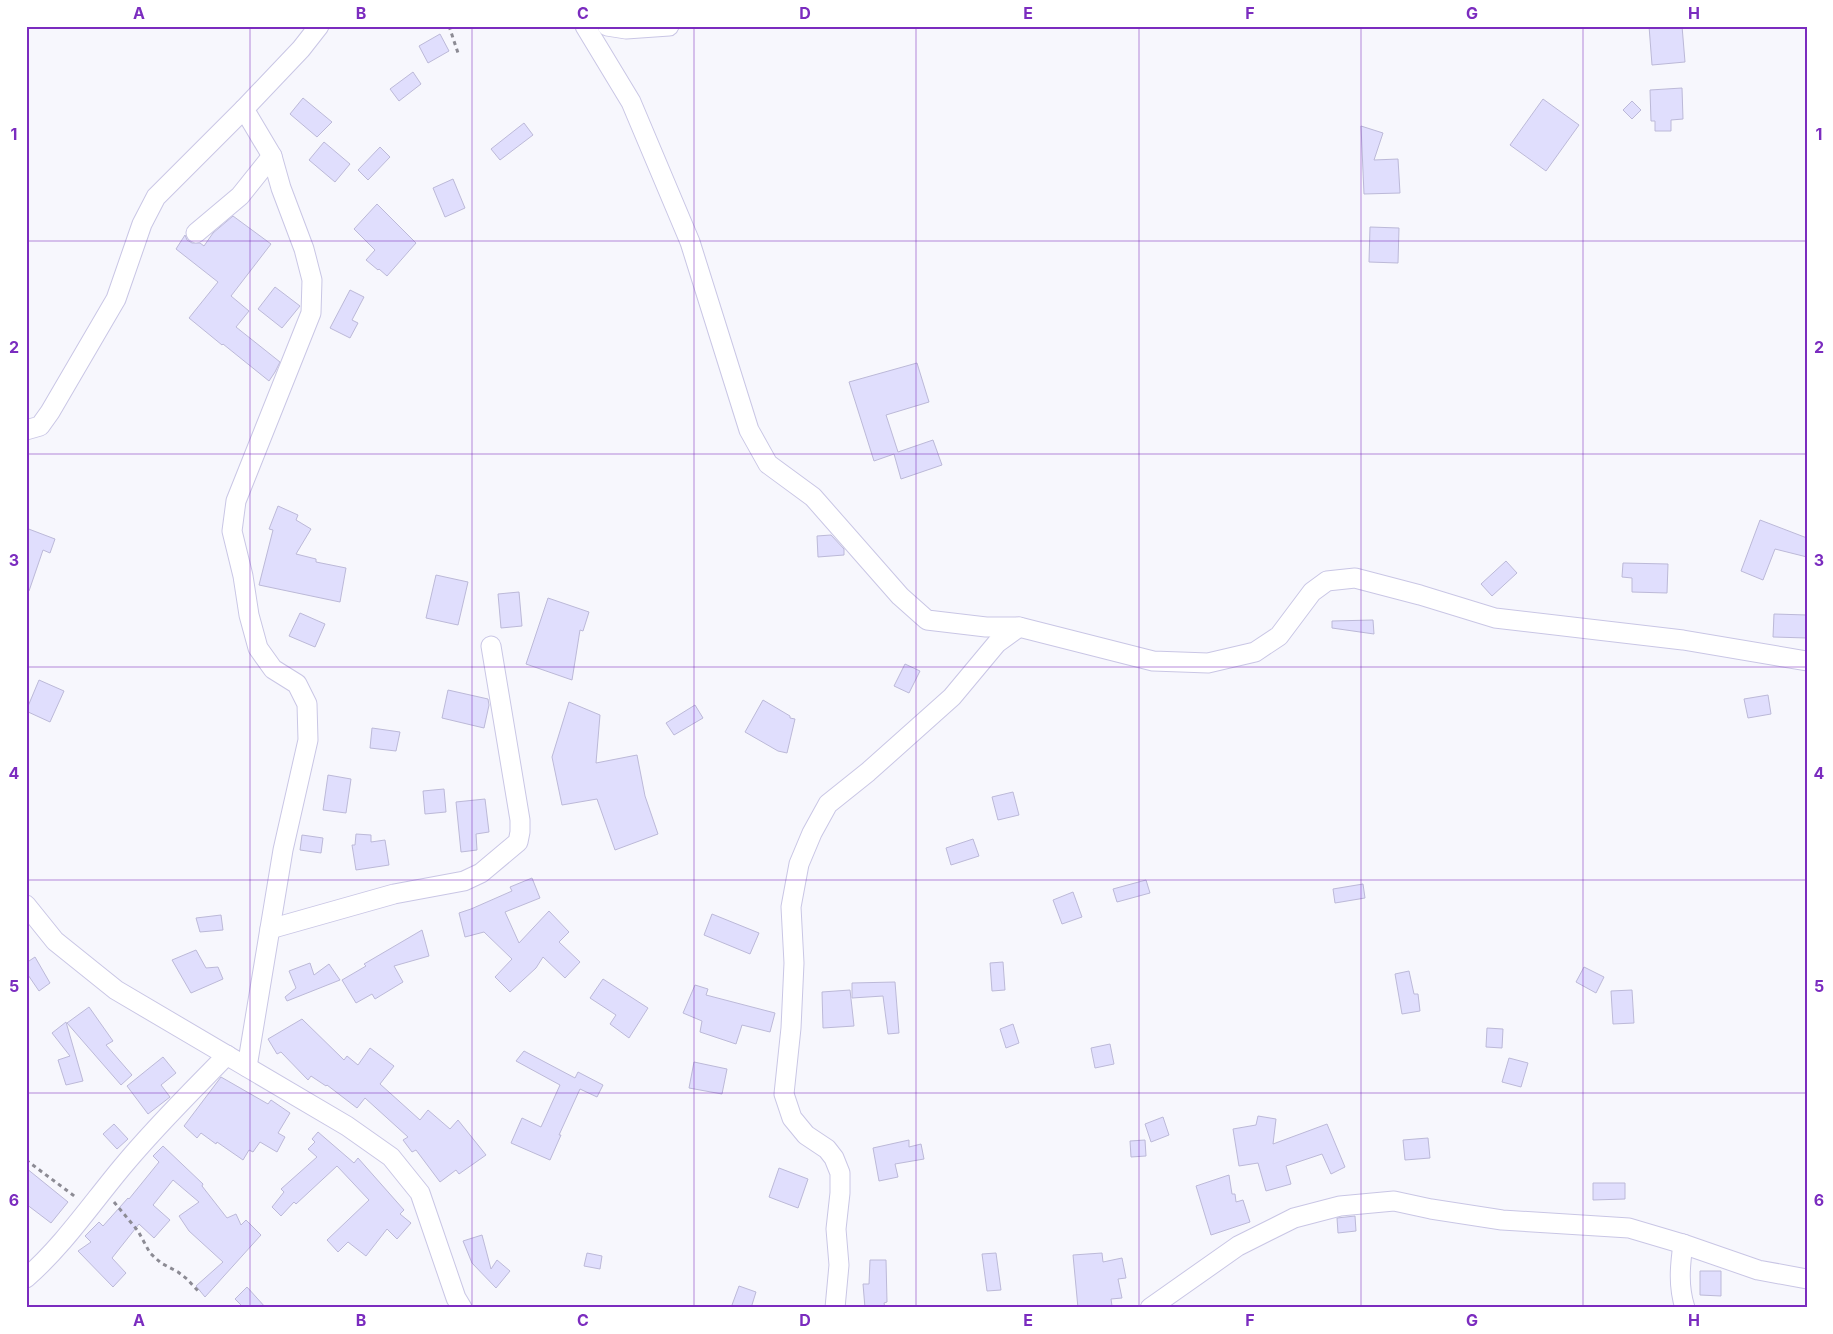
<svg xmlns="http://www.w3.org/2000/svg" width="1833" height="1334" font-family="Inter,sans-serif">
  <rect width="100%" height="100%" fill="#f7f7fd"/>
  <g fill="#e0defd" stroke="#bcb9d8">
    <path d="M 1649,26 L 1682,26 L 1685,62 L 1652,65 Z"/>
    <path d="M 440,34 L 449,51 L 428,63 L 419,46 Z"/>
    <path d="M 413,72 L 421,84 L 399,101 L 390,89 Z"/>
    <path d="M 1682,88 L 1683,119 L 1671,120 L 1671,131 L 1655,131 L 1655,121 L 1651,121 L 1650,90 Z"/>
    <path d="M 303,98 L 332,122 L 317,137 L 290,114 Z"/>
    <path d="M 1543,99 L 1579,125 L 1546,171 L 1510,145 Z"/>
    <path d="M 1632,101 L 1641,110 L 1632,119 L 1623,110 Z"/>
    <path d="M 524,123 L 533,135 L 500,160 L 491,149 Z"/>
    <path d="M 1361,126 L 1383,133 L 1374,160 L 1398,159 L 1400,193 L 1364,194 Z"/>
    <path d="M 324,142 L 350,164 L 335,182 L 309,160 Z"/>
    <path d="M 380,147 L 390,157 L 368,180 L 358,170 Z"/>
    <path d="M 453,179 L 465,208 L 445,217 L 433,188 Z"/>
    <path d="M 377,204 L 416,243 L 387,276 L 379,269 L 378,270 L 366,260 L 375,250 L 354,229 Z"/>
    <path d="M 233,216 L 271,244 L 231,296 L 249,311 L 236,327 L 280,362 L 275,372 L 269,381 L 223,344 L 222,345 L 189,318 L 218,282 L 176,249 L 185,235 L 187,240 L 192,243 L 200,243 L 204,246 L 213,233 Z"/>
    <path d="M 1370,227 L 1399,228 L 1398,263 L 1369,262 Z"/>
    <path d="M 275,287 L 300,306 L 282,328 L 258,309 Z"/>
    <path d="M 350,290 L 364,297 L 352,320 L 358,323 L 350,338 L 330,328 Z"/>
    <path d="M 917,363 L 929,402 L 886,415 L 898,452 L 933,440 L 942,465 L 901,479 L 894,454 L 874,461 L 849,382 Z"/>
    <path d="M 278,506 L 298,515 L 296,520 L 311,529 L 296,554 L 316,559 L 316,562 L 346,568 L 340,602 L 259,585 L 273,530 L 269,529 Z"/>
    <path d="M 1760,520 L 1807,538 L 1807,557 L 1775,549 L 1763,580 L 1741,571 Z"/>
    <path d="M 26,528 L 55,539 L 50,553 L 43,550 L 29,591 L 26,591 Z"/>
    <path d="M 831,535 L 844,549 L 844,555 L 818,557 L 817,536 Z"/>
    <path d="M 1506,561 L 1517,573 L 1492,596 L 1481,584 Z"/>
    <path d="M 1623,563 L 1668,564 L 1667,593 L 1632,592 L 1632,578 L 1622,577 Z"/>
    <path d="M 436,575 L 468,582 L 458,625 L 426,618 Z"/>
    <path d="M 519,592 L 522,626 L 501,628 L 498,594 Z"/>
    <path d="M 548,598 L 589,612 L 583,631 L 580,630 L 572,680 L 526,664 Z"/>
    <path d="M 300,613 L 325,624 L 315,647 L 289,636 Z"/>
    <path d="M 1774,614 L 1807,615 L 1807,638 L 1773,637 Z"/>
    <path d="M 1373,620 L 1374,634 L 1332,628 L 1332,621 Z"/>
    <path d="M 905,664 L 920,671 L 909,693 L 894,686 Z"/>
    <path d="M 39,680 L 64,691 L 50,722 L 26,711 Z"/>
    <path d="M 448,690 L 488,699 L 489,705 L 484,728 L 442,718 Z"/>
    <path d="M 1768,695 L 1771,714 L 1748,718 L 1744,699 Z"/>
    <path d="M 763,700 L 790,716 L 790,718 L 795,719 L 787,753 L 778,751 L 745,732 Z"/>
    <path d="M 569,702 L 600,715 L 596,763 L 637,755 L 645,796 L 658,834 L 615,850 L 597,799 L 562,805 L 552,757 Z"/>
    <path d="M 695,705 L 703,718 L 674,735 L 666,723 Z"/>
    <path d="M 372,728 L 400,732 L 396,751 L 370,748 Z"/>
    <path d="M 328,775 L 351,779 L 346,813 L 323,810 Z"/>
    <path d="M 444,789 L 446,812 L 425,814 L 423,791 Z"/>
    <path d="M 1013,792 L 1019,815 L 998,820 L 992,797 Z"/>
    <path d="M 485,799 L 489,832 L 476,834 L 477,850 L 461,852 L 456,802 Z"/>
    <path d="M 356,834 L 371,835 L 371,842 L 385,840 L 389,865 L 356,870 L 352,845 L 355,845 Z"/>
    <path d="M 302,835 L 323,838 L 321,853 L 300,850 Z"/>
    <path d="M 973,839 L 979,856 L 951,865 L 946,848 Z"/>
    <path d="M 532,878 L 540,898 L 505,912 L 519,943 L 549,911 L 569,932 L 559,942 L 580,962 L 565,978 L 543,957 L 536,968 L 510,992 L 495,977 L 512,959 L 484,932 L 465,937 L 459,913 L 471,909 L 512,891 L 510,887 Z"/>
    <path d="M 1146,880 L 1150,893 L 1117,902 L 1113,889 Z"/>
    <path d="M 1363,884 L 1365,898 L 1335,903 L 1333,889 Z"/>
    <path d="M 1073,892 L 1082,917 L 1062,924 L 1053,900 Z"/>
    <path d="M 712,914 L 759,933 L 750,954 L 704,935 Z"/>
    <path d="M 221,915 L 223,930 L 200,932 L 196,918 Z"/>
    <path d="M 422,930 L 429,956 L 394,966 L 403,982 L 375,999 L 372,994 L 356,1003 L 342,980 L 366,966 L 364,964 Z"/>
    <path d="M 196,950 L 206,968 L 218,967 L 223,979 L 191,993 L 172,960 Z"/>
    <path d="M 35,957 L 50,983 L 39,991 L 26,972 L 26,963 Z"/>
    <path d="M 1003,962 L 1005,990 L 992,991 L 990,963 Z"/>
    <path d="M 310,963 L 314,975 L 329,964 L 340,980 L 287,1001 L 285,997 L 296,988 L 289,971 Z"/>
    <path d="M 1584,967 L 1604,977 L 1596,993 L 1576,982 Z"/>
    <path d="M 1409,971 L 1414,994 L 1418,994 L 1420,1011 L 1402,1014 L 1395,974 Z"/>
    <path d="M 603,979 L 648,1008 L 629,1038 L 610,1024 L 616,1015 L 590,998 Z"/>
    <path d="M 895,982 L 899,1033 L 888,1034 L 883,996 L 852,998 L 852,983 Z"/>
    <path d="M 695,985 L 708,989 L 706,995 L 775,1013 L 770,1032 L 742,1025 L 736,1044 L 700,1032 L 702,1021 L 683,1013 Z"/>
    <path d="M 850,990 L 854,1026 L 823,1028 L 822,992 Z"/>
    <path d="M 1632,990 L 1634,1023 L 1613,1024 L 1611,991 Z"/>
    <path d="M 89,1007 L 113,1041 L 106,1045 L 132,1075 L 121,1085 L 67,1023 Z"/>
    <path d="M 302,1019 L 344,1060 L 347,1056 L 358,1065 L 370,1048 L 394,1066 L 380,1084 L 420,1120 L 428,1110 L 450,1129 L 458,1120 L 486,1155 L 459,1174 L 456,1170 L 440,1182 L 416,1150 L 412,1152 L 403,1140 L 408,1137 L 365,1098 L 357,1108 L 327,1085 L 326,1086 L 311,1076 L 308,1080 L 281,1052 L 277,1054 L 268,1039 Z"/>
    <path d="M 66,1022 L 83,1081 L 66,1085 L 58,1060 L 70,1056 L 52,1033 Z"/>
    <path d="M 1013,1024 L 1019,1043 L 1006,1048 L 1000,1029 Z"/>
    <path d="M 1487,1028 L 1503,1029 L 1502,1048 L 1486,1047 Z"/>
    <path d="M 1110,1044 L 1114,1064 L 1095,1068 L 1091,1048 Z"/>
    <path d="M 524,1051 L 575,1078 L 578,1072 L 603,1085 L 597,1097 L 580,1089 L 559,1135 L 561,1135 L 550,1160 L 511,1143 L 522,1118 L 541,1127 L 560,1085 L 516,1061 Z"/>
    <path d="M 163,1057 L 176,1073 L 161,1085 L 170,1097 L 148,1114 L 127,1086 Z"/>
    <path d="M 1509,1058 L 1528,1063 L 1521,1087 L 1502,1082 Z"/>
    <path d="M 694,1062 L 727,1069 L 722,1094 L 689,1088 Z"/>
    <path d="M 221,1077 L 268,1104 L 271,1100 L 290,1113 L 278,1133 L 285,1137 L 277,1152 L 260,1142 L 253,1152 L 249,1150 L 243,1160 L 217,1142 L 216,1144 L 201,1133 L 197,1138 L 184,1126 Z"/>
    <path d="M 1258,1116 L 1276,1119 L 1273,1144 L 1327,1124 L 1345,1167 L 1331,1174 L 1322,1154 L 1286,1166 L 1291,1184 L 1266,1191 L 1258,1163 L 1239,1166 L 1233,1129 L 1256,1125 Z"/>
    <path d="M 1163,1117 L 1169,1135 L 1151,1142 L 1145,1124 Z"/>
    <path d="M 114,1124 L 128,1139 L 117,1149 L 103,1134 Z"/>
    <path d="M 318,1132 L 354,1163 L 358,1158 L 404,1210 L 400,1214 L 411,1223 L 397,1239 L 387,1229 L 366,1256 L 348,1242 L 338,1252 L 327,1240 L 369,1200 L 337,1166 L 296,1204 L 294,1202 L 281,1216 L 272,1207 L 284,1192 L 281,1189 L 317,1157 L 308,1149 L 315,1142 L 312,1139 Z"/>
    <path d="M 1428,1138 L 1430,1158 L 1405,1160 L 1403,1140 Z"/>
    <path d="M 909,1140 L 909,1147 L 921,1144 L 924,1159 L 895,1164 L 898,1177 L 879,1181 L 873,1148 Z"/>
    <path d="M 1145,1140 L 1146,1156 L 1131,1157 L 1130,1141 Z"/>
    <path d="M 163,1146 L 203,1184 L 202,1186 L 227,1218 L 236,1214 L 241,1225 L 246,1220 L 261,1235 L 205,1297 L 196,1286 L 223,1262 L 189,1231 L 179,1216 L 199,1202 L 173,1180 L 153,1205 L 170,1220 L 154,1238 L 139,1224 L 112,1258 L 126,1273 L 113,1287 L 78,1251 L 91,1242 L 85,1236 L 99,1222 L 103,1226 L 128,1198 L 129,1199 L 159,1162 L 153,1156 Z"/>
    <path d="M 26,1168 L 68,1202 L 51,1223 L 26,1204 Z"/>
    <path d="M 779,1168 L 808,1179 L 798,1208 L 769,1197 Z"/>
    <path d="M 1229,1175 L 1232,1194 L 1235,1194 L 1236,1202 L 1243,1200 L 1250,1222 L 1211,1235 L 1196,1186 Z"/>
    <path d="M 1593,1183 L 1625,1183 L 1625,1199 L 1593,1200 Z"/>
    <path d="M 1355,1216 L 1356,1231 L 1338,1233 L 1337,1218 Z"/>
    <path d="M 482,1235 L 491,1269 L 497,1260 L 510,1271 L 496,1288 L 472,1263 L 463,1241 Z"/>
    <path d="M 587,1253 L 602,1256 L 600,1269 L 584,1266 Z"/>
    <path d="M 996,1253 L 1001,1290 L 987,1291 L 982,1254 Z"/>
    <path d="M 1102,1253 L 1103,1262 L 1122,1258 L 1126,1278 L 1118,1279 L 1122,1298 L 1111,1299 L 1112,1306 L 1078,1308 L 1073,1255 Z"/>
    <path d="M 870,1260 L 886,1260 L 887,1302 L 884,1303 L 885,1308 L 865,1308 L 863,1284 L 869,1284 Z"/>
    <path d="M 1700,1271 L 1721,1271 L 1721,1296 L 1700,1295 Z"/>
    <path d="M 739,1286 L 756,1292 L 751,1308 L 740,1308 L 732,1305 Z"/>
    <path d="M 247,1287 L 266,1308 L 244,1308 L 235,1299 Z"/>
  </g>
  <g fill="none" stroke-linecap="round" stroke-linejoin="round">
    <defs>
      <g id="minor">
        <path d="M 585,26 L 631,102 L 690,242 L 749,430 L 768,464 L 813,497 L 900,596 L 927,620 L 986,627 L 1019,627 L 1153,661 L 1208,663 L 1255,652 L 1279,636 L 1312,592 L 1327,581 L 1355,578 L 1420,595 L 1495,618 L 1683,640 L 1807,661"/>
        <path d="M 607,26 L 626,29 L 669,26"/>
        <path d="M 196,233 L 240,196 L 272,156"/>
        <path d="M 26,430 L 40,426 L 50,412 L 116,299 L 142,224 L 156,197 L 244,109"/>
        <path d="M 26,905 L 55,941 L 116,990 L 347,1126 L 391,1157 L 420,1193 L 456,1298 L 462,1308"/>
        <path d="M 270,929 L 394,894 L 464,881 L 481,873 L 518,842 L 520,832 L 520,820 L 491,646"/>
        <path d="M 247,1067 L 283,850 L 308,740 L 307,704 L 297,684 L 273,669 L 258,648 L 249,615 L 243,576 L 232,531 L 236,501 L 311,313 L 312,280 L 304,249 L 281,188 L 272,156 L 244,109 L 301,49 L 319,26"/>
        <path d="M 1683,1244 C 1680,1266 1678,1286 1685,1308"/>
        <path d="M 26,1278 C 63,1246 92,1203 123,1166 C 156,1126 192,1091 227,1055"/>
        <path d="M 835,1308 L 839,1265 L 836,1229 L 840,1193 L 840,1173 L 834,1158 L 827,1149 L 806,1135 L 792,1118 L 784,1094 L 791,1028 L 794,963 L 791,907 L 799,864 L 812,833 L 828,804 L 868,772 L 952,697 L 997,643 L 1019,627"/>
        <path d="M 1150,1308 L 1238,1246 L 1294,1218 L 1340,1206 L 1394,1201 L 1431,1209 L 1502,1220 L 1629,1228 L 1683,1244 L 1758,1270 L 1807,1279"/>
      </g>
    </defs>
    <use href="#minor" stroke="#c9c6e5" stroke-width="21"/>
    <g stroke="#8c8b94" stroke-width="3" stroke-dasharray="4 4" stroke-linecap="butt">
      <path d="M 449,26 L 459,56"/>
      <path d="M 26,1160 L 77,1198"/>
      <path d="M 114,1202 L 138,1231 L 150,1253 L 161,1263 L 178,1272 L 187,1279 L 199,1292"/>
    </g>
    <use href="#minor" stroke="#fff" stroke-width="19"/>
  </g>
  <path fill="none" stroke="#7b2cbf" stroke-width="1" stroke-opacity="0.55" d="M 250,26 L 250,1308M 472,26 L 472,1308M 694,26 L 694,1308M 916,26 L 916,1308M 1139,26 L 1139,1308M 1361,26 L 1361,1308M 1583,26 L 1583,1308M 26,241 L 1807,241M 26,454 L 1807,454M 26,667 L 1807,667M 26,880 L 1807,880M 26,1093 L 1807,1093"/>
  <rect width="1833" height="1334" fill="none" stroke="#ffffff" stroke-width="55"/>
  <rect x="28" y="28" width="1778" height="1278" fill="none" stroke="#7b2cbf" stroke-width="2"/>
  <g font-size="16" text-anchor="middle" font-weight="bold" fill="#7b2cbf">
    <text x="139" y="19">A</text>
    <text x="361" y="19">B</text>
    <text x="583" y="19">C</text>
    <text x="805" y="19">D</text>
    <text x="1028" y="19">E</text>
    <text x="1250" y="19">F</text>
    <text x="1472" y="19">G</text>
    <text x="1694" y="19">H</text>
    <text x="14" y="140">1</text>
    <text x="1819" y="140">1</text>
    <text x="14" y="353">2</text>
    <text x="1819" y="353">2</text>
    <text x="14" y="566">3</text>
    <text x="1819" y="566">3</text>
    <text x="14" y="779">4</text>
    <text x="1819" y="779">4</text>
    <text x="14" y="992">5</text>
    <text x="1819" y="992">5</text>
    <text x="14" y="1206">6</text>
    <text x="1819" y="1206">6</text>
    <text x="139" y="1326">A</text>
    <text x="361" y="1326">B</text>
    <text x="583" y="1326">C</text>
    <text x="805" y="1326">D</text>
    <text x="1028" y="1326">E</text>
    <text x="1250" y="1326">F</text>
    <text x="1472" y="1326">G</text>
    <text x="1694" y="1326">H</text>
  </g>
</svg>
